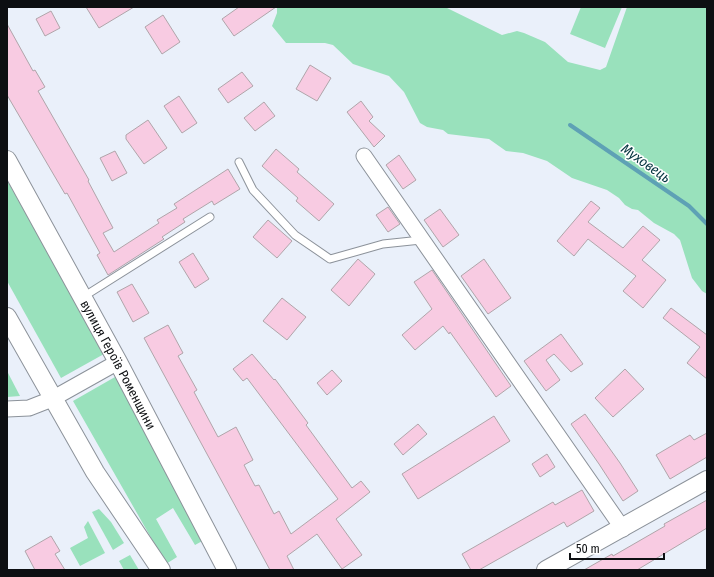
<svg xmlns="http://www.w3.org/2000/svg" width="714" height="577" font-family="'Fira Sans Condensed',sans-serif">
  <rect width="100%" height="100%" fill="#eaf0fa"/>
  <g fill="#99e1bc">
    <path d="M 277,7 L 445,7 L 502,35 L 517,31 L 524,33 L 545,42 L 568,62 L 600,70 L 606,67 L 627,7 L 707,7 L 707,294 L 702,291 L 692,278 L 680,240 L 674,234 L 654,223 L 638,210 L 632,209 L 625,205 L 619,198 L 607,190 L 572,178 L 547,161 L 523,153 L 506,151 L 489,139 L 448,134 L 443,130 L 427,127 L 420,123 L 404,92 L 389,76 L 353,64 L 333,45 L 325,43 L 286,43 L 272,26 L 277,13 Z"/>
    <path d="M 581,7 L 622,7 L 605,48 L 570,34 Z"/>
    <path d="M 7,180 L 104,354 L 61,378 L 7,281 Z"/>
    <path d="M 7,371 L 20,396 L 7,397 Z"/>
    <path d="M 115,377 L 206,539 L 195,545 L 173,508 L 156,519 L 177,557 L 166,564 L 73,401 Z"/>
    <path d="M 99,509 L 111,522 L 124,543 L 113,550 L 92,512 Z"/>
    <path d="M 88,521 L 105,553 L 80,566 L 70,548 L 88,538 L 84,527 Z"/>
    <path d="M 130,555 L 139,570 L 124,570 L 119,561 Z"/>
  </g>
  <g fill="none" stroke-linecap="round" stroke-linejoin="round">
    <path stroke="#5ea1b5" stroke-width="4" d="M 570,125 L 689,206 L 707,224"/>
  </g>
  <g fill="#f8cbe2" stroke="#b0a5aa">
    <path d="M 86,7 L 134,7 L 99,28 Z"/>
    <path d="M 239,7 L 276,7 L 234,36 L 222,19 Z"/>
    <path d="M 51,11 L 60,28 L 45,36 L 36,19 Z"/>
    <path d="M 163,15 L 180,42 L 162,54 L 145,27 Z"/>
    <path d="M 7,24 L 33,71 L 35,70 L 45,87 L 38,91 L 89,180 L 88,181 L 113,228 L 103,233 L 114,252 L 159,223 L 157,220 L 177,208 L 174,204 L 228,169 L 240,189 L 214,205 L 212,201 L 183,219 L 185,222 L 162,237 L 164,239 L 108,275 L 97,255 L 100,253 L 67,193 L 65,194 L 7,95 Z"/>
    <path d="M 310,65 L 331,78 L 317,101 L 296,89 Z"/>
    <path d="M 242,72 L 253,86 L 228,103 L 218,89 Z"/>
    <path d="M 179,96 L 197,123 L 182,133 L 164,106 Z"/>
    <path d="M 361,101 L 373,117 L 369,121 L 385,136 L 374,147 L 347,112 Z"/>
    <path d="M 264,102 L 275,116 L 255,131 L 244,118 Z"/>
    <path d="M 148,120 L 167,148 L 144,164 L 126,139 L 126,135 Z"/>
    <path d="M 276,149 L 299,169 L 297,172 L 334,204 L 319,221 L 296,201 L 298,198 L 262,166 Z"/>
    <path d="M 115,151 L 127,173 L 112,181 L 100,158 Z"/>
    <path d="M 399,155 L 416,180 L 403,189 L 386,165 Z"/>
    <path d="M 591,201 L 600,208 L 588,222 L 623,248 L 643,226 L 660,240 L 642,260 L 666,280 L 643,308 L 623,291 L 636,276 L 588,239 L 574,256 L 557,241 Z"/>
    <path d="M 388,207 L 400,224 L 388,232 L 376,215 Z"/>
    <path d="M 440,209 L 459,235 L 443,247 L 424,220 Z"/>
    <path d="M 268,220 L 292,241 L 277,258 L 253,237 Z"/>
    <path d="M 193,253 L 209,279 L 195,288 L 179,262 Z"/>
    <path d="M 358,259 L 375,274 L 349,306 L 331,290 Z"/>
    <path d="M 484,259 L 511,298 L 488,314 L 461,276 Z"/>
    <path d="M 432,270 L 511,386 L 496,397 L 450,332 L 449,334 L 443,326 L 415,350 L 402,335 L 432,309 L 414,282 Z"/>
    <path d="M 132,284 L 149,313 L 133,322 L 117,292 Z"/>
    <path d="M 282,298 L 306,317 L 287,340 L 263,321 Z"/>
    <path d="M 671,308 L 707,335 L 707,379 L 687,363 L 700,347 L 663,318 Z"/>
    <path d="M 168,325 L 183,353 L 178,356 L 197,390 L 194,392 L 218,437 L 236,427 L 253,460 L 244,465 L 255,486 L 259,485 L 274,514 L 279,511 L 291,534 L 338,499 L 247,378 L 243,381 L 233,369 L 252,354 L 274,380 L 275,379 L 308,423 L 306,425 L 352,488 L 361,481 L 370,492 L 336,519 L 362,555 L 342,569 L 317,534 L 287,556 L 294,570 L 270,570 L 144,338 Z"/>
    <path d="M 561,334 L 583,364 L 571,372 L 554,354 L 546,360 L 560,380 L 546,391 L 524,361 Z"/>
    <path d="M 625,369 L 644,389 L 613,417 L 595,398 Z"/>
    <path d="M 332,370 L 342,381 L 327,395 L 317,383 Z"/>
    <path d="M 585,414 L 620,463 L 638,491 L 623,501 L 599,464 L 571,424 Z"/>
    <path d="M 494,416 L 510,441 L 418,499 L 402,474 Z"/>
    <path d="M 418,424 L 427,434 L 403,455 L 394,444 Z"/>
    <path d="M 707,433 L 707,457 L 670,479 L 656,455 L 690,435 L 694,440 Z"/>
    <path d="M 547,454 L 555,467 L 540,477 L 532,464 Z"/>
    <path d="M 582,490 L 594,511 L 567,527 L 564,522 L 479,570 L 471,570 L 462,554 L 553,502 L 555,505 Z"/>
    <path d="M 707,500 L 707,528 L 637,570 L 584,570 L 612,554 L 613,556 L 665,526 L 664,524 Z"/>
    <path d="M 51,536 L 60,551 L 55,554 L 65,570 L 35,570 L 25,551 Z"/>
  </g>
  <g fill="none" stroke-linecap="round" stroke-linejoin="round">
    <defs>
      <g id="service">
        <path d="M 239,162 L 253,190 L 295,235 L 330,259 L 383,244 L 421,240"/>
        <path d="M 83,297 L 210,217"/>
      </g>
      <g id="minor">
        <path d="M 364,156 L 623,529"/>
        <path d="M 7,409 L 29,408 L 52,399 L 118,362"/>
      </g>
      <g id="tertiary">
        <path id="s1" d="M 7,160 L 118,362 L 227,570"/>
        <path d="M 7,317 L 95,472 L 161,570"/>
        <path d="M 546,570 L 707,480"/>
      </g>
    </defs>
    <use href="#service" stroke="#8c929a" stroke-width="9"/>
    <use href="#minor" stroke="#8c929a" stroke-width="17"/>
    <use href="#tertiary" stroke="#8c929a" stroke-width="20"/>
    <use href="#service" stroke="#fff" stroke-width="7"/>
    <use href="#minor" stroke="#fff" stroke-width="15"/>
    <use href="#tertiary" stroke="#fff" stroke-width="18"/>
  </g>
  <g text-anchor="middle" stroke-width="3" stroke-linejoin="round" paint-order="stroke">
    <g font-size="13" fill="#0d0f12" stroke="#fff">
      <text dy="5" stroke="none"><textPath href="#s1" startOffset="233">вулиця Героїв Роменщини</textPath></text>
    </g>
    <g font-size="14" font-style="italic" fill="#04343f" stroke="#fff">
      <text transform="translate(646 163) rotate(35)" y="5">Муховець</text>
    </g>
  </g>
  <rect width="714" height="577" fill="none" stroke="#0d0f12" stroke-width="16"/>
  <path d="M570 553v6h94v-6" fill="none" stroke="#0d0f12" stroke-width="2"/>
  <text x="576" y="553" font-size="12" fill="#0d0f12" stroke="#ffffff" stroke-width="3" paint-order="stroke">50 m</text>
</svg>
